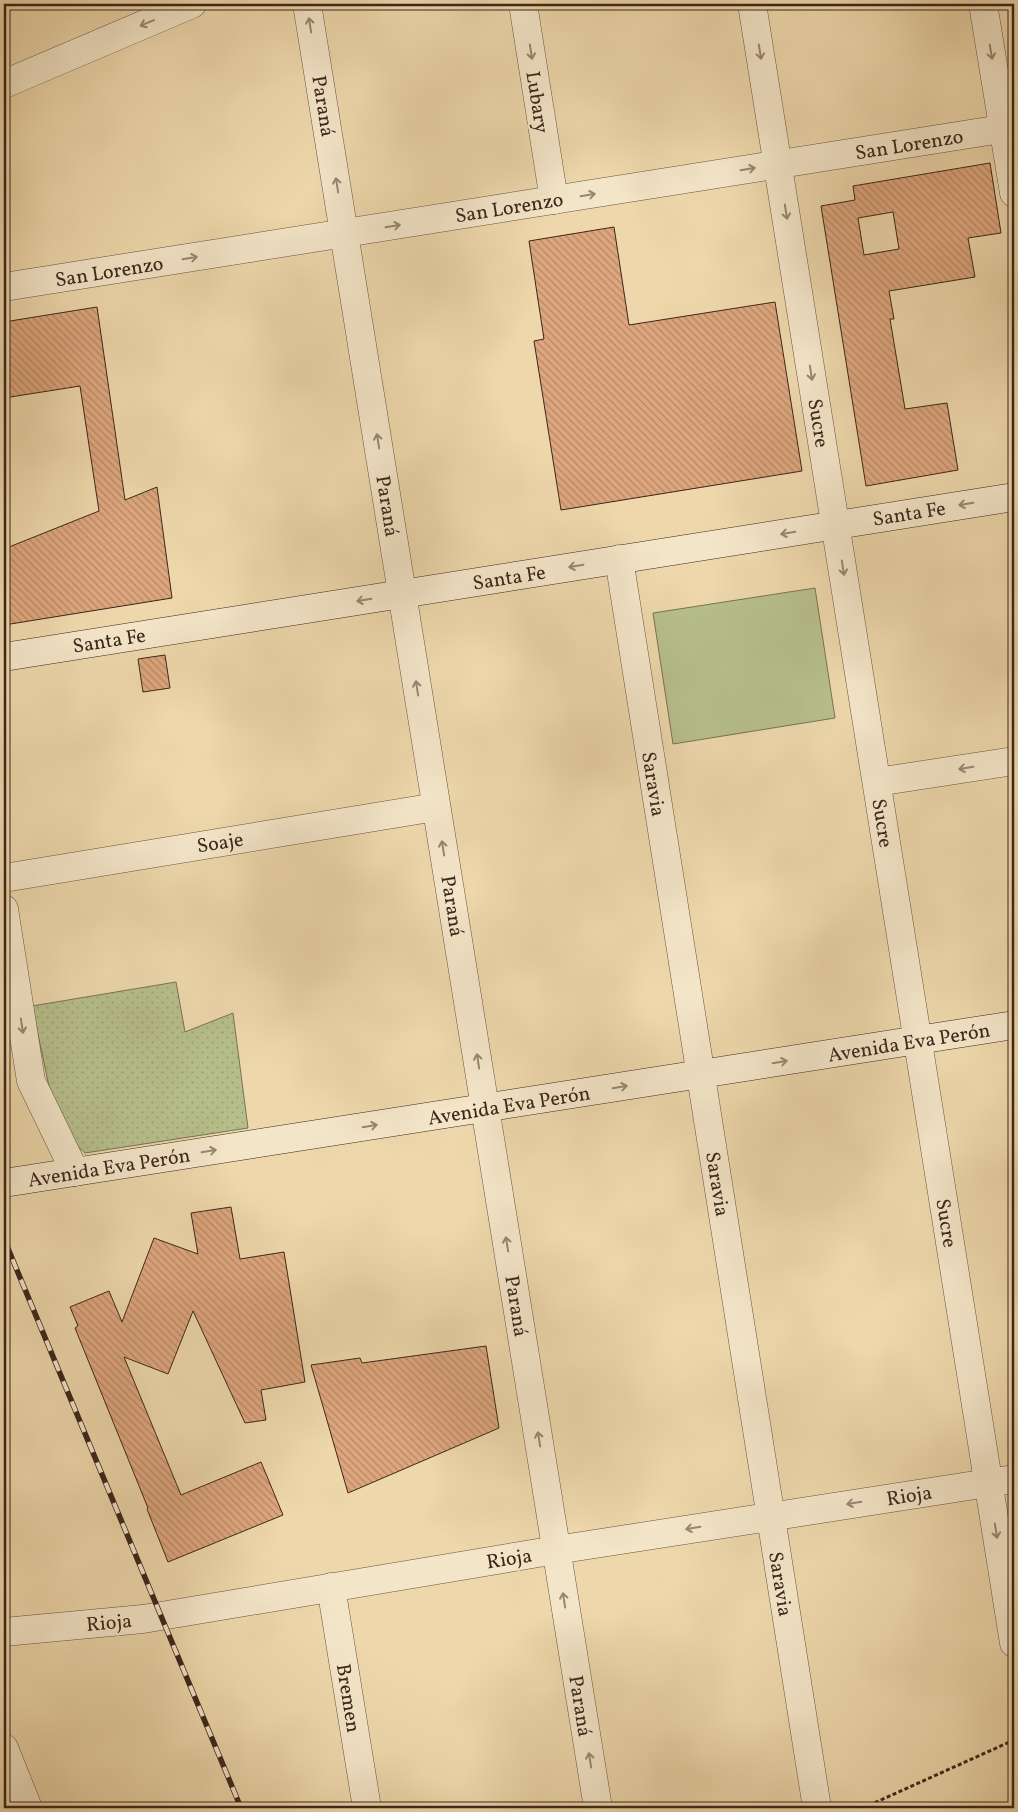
<svg xmlns="http://www.w3.org/2000/svg" width="1018" height="1812" font-family="Vollkorn,serif">
  <defs>
    <pattern id="park-dots" width="8" height="8" patternUnits="userSpaceOnUse" patternTransform="scale(1.25)"><rect width="8" height="8" fill="#b6bf8b"/><path d="M2 2h.1M6 6h.1" fill="none" stroke="#9da477" stroke-width="1.8" stroke-linecap="round"/></pattern>
    <pattern id="building-back-hatch" width="6" height="6" patternUnits="userSpaceOnUse" patternTransform="scale(1.25)"><rect width="6" height="6" fill="#dea67e"/><path d="M-1 5l2 2M0 0l6 6M5-1l2 2" fill="none" stroke="#b58766"/></pattern>
  </defs>
  <rect width="100%" height="100%" fill="#edd7ab"/>
  <filter id="stains"><feTurbulence type="fractalNoise" baseFrequency=".004" numOctaves="4"/><feColorMatrix values="0 0 0 0 .2 0 0 0 0 .09 0 0 0 0 .02 0 0 0 .5 -.17"/></filter>
  <radialGradient id="worn" r=".72"><stop offset=".6" stop-color="#630" stop-opacity="0"/><stop offset="1" stop-color="#630" stop-opacity=".3"/></radialGradient>
  <path fill="#b6bf8b" stroke="#797253" d="M 815,588 L 835,718 L 673,744 L 653,613 Z"/>
  <path fill="url(#park-dots)" stroke="#797253" d="M 176,982 L 185,1032 L 233,1013 L 248,1128 L 85,1153 L 71,1140 L 50,1091 L 32,1006 Z"/>
  <g fill="url(#building-back-hatch)" stroke="#3c261b" fill-rule="evenodd">
    <path d="M 990,163 L 1001,233 L 968,238 L 975,277 L 889,291 L 894,319 L 890,319 L 905,409 L 947,403 L 958,470 L 866,486 L 821,206 L 855,200 L 853,186 ZM 893,212 L 899,249 L 864,255 L 858,218 Z"/>
    <path d="M 614,227 L 629,325 L 775,302 L 802,471 L 561,510 L 534,341 L 544,339 L 529,241 Z"/>
    <path d="M 97,307 L 125,500 L 157,487 L 172,598 L 4,625 L 4,549 L 99,511 L 80,386 L 4,398 L 4,322 Z"/>
    <path d="M 165,655 L 170,688 L 143,692 L 138,659 Z"/>
    <path d="M 231,1207 L 240,1259 L 284,1252 L 305,1382 L 261,1390 L 266,1420 L 245,1423 L 193,1311 L 168,1374 L 124,1357 L 181,1495 L 261,1462 L 283,1515 L 168,1562 L 147,1509 L 148,1508 L 75,1328 L 78,1326 L 70,1307 L 109,1291 L 122,1322 L 154,1238 L 198,1254 L 191,1213 Z"/>
    <path d="M 486,1346 L 499,1428 L 348,1493 L 311,1365 L 360,1358 L 362,1363 Z"/>
  </g>
  <g fill="none" stroke-linecap="round" stroke-linejoin="round">
    <defs>
      <g id="street">
        <path d="M 307,4 L 598,1808"/>
        <path d="M 523,4 L 554,200"/>
        <path d="M 752,4 L 1014,1643"/>
        <path d="M 983,4 L 1014,193"/>
        <path d="M 4,84 L 192,4"/>
        <path d="M 4,287 L 1014,127"/>
        <path d="M 619,559 L 817,1808"/>
        <path d="M 877,782 L 1014,761"/>
        <path d="M 4,878 L 436,807"/>
        <path d="M 4,909 L 31,1081 L 75,1172"/>
        <path d="M 331,1587 L 367,1808"/>
        <path d="M 4,1632 L 143,1619 L 556,1550 L 1014,1479"/>
        <path d="M 4,1748 L 28,1808"/>
      </g>
      <g id="secondary">
        <path d="M 4,657 L 1014,497"/>
        <path d="M 4,1183 L 1014,1025"/>
      </g>
    </defs>
    <use href="#street" stroke="#68523f" stroke-width="29"/>
    <use href="#secondary" stroke="#3c261b" stroke-width="29"/>
    <path stroke="#3c261b" stroke-width="3" stroke-dasharray="4 2.5" stroke-linecap="butt" d="M 863,1808 L 1014,1740"/>
    <use href="#street" stroke="#f3e5c8" stroke-width="28"/>
    <use href="#secondary" stroke="#f3e5c8" stroke-width="28"/>
    <defs>
      <path id="rail" d="M 4,1239 L 241,1808"/>
    </defs>
    <use href="#rail" stroke="#3c261b" stroke-width="5.5"/>
    <use href="#rail" stroke="#f3e5c8" stroke-width="4" stroke-dasharray="11" stroke-linecap="butt"/>
  </g>
  <defs><path id="oneway-shaft" d="M-6 0H5M1.5-3L5.5 0L1.5 3" fill="none" stroke-width="1.6" stroke-linecap="round" stroke-linejoin="round" transform="scale(1.25)"/></defs>
  <g stroke="#988672">
    <use href="#oneway-shaft" transform="translate(147 23) rotate(157)"/>
    <use href="#oneway-shaft" transform="translate(310 25) rotate(-99)"/>
    <use href="#oneway-shaft" transform="translate(531 52) rotate(81)"/>
    <use href="#oneway-shaft" transform="translate(760 52) rotate(81)"/>
    <use href="#oneway-shaft" transform="translate(991 52) rotate(80)"/>
    <use href="#oneway-shaft" transform="translate(748 169) rotate(-9)"/>
    <use href="#oneway-shaft" transform="translate(337 185) rotate(-99)"/>
    <use href="#oneway-shaft" transform="translate(588 195) rotate(-9)"/>
    <use href="#oneway-shaft" transform="translate(786 212) rotate(81)"/>
    <use href="#oneway-shaft" transform="translate(393 226) rotate(-9)"/>
    <use href="#oneway-shaft" transform="translate(190 258) rotate(-9)"/>
    <use href="#oneway-shaft" transform="translate(811 373) rotate(81)"/>
    <use href="#oneway-shaft" transform="translate(378 441) rotate(-99)"/>
    <use href="#oneway-shaft" transform="translate(966 504) rotate(171)"/>
    <use href="#oneway-shaft" transform="translate(788 533) rotate(171)"/>
    <use href="#oneway-shaft" transform="translate(576 566) rotate(171)"/>
    <use href="#oneway-shaft" transform="translate(843 568) rotate(81)"/>
    <use href="#oneway-shaft" transform="translate(364 600) rotate(171)"/>
    <use href="#oneway-shaft" transform="translate(417 688) rotate(-99)"/>
    <use href="#oneway-shaft" transform="translate(966 768) rotate(171)"/>
    <use href="#oneway-shaft" transform="translate(443 848) rotate(-99)"/>
    <use href="#oneway-shaft" transform="translate(22 1026) rotate(81)"/>
    <use href="#oneway-shaft" transform="translate(478 1061) rotate(-99)"/>
    <use href="#oneway-shaft" transform="translate(780 1062) rotate(-9)"/>
    <use href="#oneway-shaft" transform="translate(620 1087) rotate(-9)"/>
    <use href="#oneway-shaft" transform="translate(370 1126) rotate(-9)"/>
    <use href="#oneway-shaft" transform="translate(209 1151) rotate(-9)"/>
    <use href="#oneway-shaft" transform="translate(507 1244) rotate(-99)"/>
    <use href="#oneway-shaft" transform="translate(539 1439) rotate(-99)"/>
    <use href="#oneway-shaft" transform="translate(854 1503) rotate(171)"/>
    <use href="#oneway-shaft" transform="translate(693 1528) rotate(171)"/>
    <use href="#oneway-shaft" transform="translate(996 1531) rotate(81)"/>
    <use href="#oneway-shaft" transform="translate(564 1600) rotate(-99)"/>
    <use href="#oneway-shaft" transform="translate(590 1760) rotate(-99)"/>
  </g>
  <g text-anchor="middle" stroke-width="4.5" stroke-linejoin="round" paint-order="stroke">
    <g font-size="20" fill="#3c261b" stroke="#f3e5c8">
      <text transform="translate(538 102) rotate(81)" y="7">Lubary</text>
      <text transform="translate(324 106) rotate(81)" y="7">Paraná</text>
      <text transform="translate(909 144) rotate(-9)" y="7">San Lorenzo</text>
      <text transform="translate(509 207) rotate(-9)" y="7">San Lorenzo</text>
      <text transform="translate(109 271) rotate(-9)" y="7">San Lorenzo</text>
      <text transform="translate(819 423) rotate(81)" y="7">Sucre</text>
      <text transform="translate(388 506) rotate(81)" y="7">Paraná</text>
      <text transform="translate(909 513) rotate(-9)" y="7">Santa Fe</text>
      <text transform="translate(509 577) rotate(-9)" y="7">Santa Fe</text>
      <text transform="translate(109 640) rotate(-9)" y="7">Santa Fe</text>
      <text transform="translate(654 784) rotate(81)" y="7">Saravia</text>
      <text transform="translate(883 823) rotate(81)" y="7">Sucre</text>
      <text transform="translate(220 842) rotate(-9)" y="7">Soaje</text>
      <text transform="translate(453 906) rotate(81)" y="7">Paraná</text>
      <text transform="translate(909 1042) rotate(-9)" y="7">Avenida Eva Perón</text>
      <text transform="translate(509 1105) rotate(-9)" y="7">Avenida Eva Perón</text>
      <text transform="translate(109 1167) rotate(-9)" y="7">Avenida Eva Perón</text>
      <text transform="translate(718 1184) rotate(81)" y="7">Saravia</text>
      <text transform="translate(947 1223) rotate(81)" y="7">Sucre</text>
      <text transform="translate(517 1306) rotate(81)" y="7">Paraná</text>
      <text transform="translate(909 1495) rotate(-9)" y="7">Rioja</text>
      <text transform="translate(509 1558) rotate(-9)" y="7">Rioja</text>
      <text transform="translate(781 1584) rotate(81)" y="7">Saravia</text>
      <text transform="translate(109 1622) rotate(-5)" y="7">Rioja</text>
      <text transform="translate(349 1698) rotate(81)" y="7">Bremen</text>
      <text transform="translate(581 1706) rotate(81)" y="7">Paraná</text>
    </g>
  </g>
  <rect width="1018" height="1812" fill="none" stroke="#edd7ab" stroke-width="20"/>
  <rect x="5" y="5" width="1008" height="1802" fill="none" stroke="#3c261b" stroke-width="2.5"/>
  <rect x="10" y="10" width="998" height="1792" fill="none" stroke="#3c261b"/>
  <rect width="100%" height="100%" filter="url(#stains)"/>
  <rect width="100%" height="100%" fill="url(#worn)"/>
</svg>
